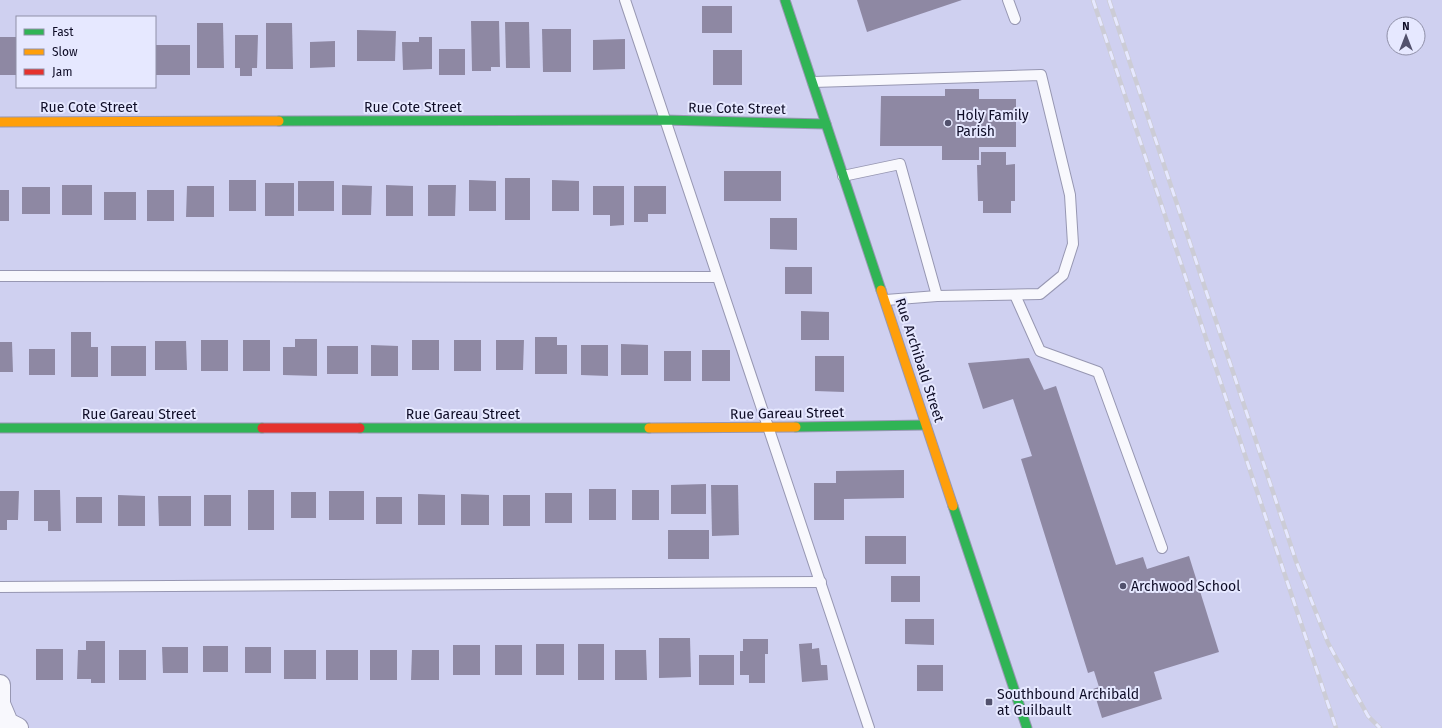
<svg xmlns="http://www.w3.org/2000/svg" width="1442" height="728" font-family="'Fira Sans',sans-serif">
  <rect width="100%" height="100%" fill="#cfd0f0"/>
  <g fill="#8e88a3">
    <path d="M 857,0 L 962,0 L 867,32 Z"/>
    <rect x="702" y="6" width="30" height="27"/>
    <path d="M 471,21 L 499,21 L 500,67 L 491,67 L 491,71 L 472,71 Z"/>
    <path d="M 505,22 L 529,22 L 530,68 L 506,68 Z"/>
    <path d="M 197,23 L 223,23 L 224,68 L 197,68 Z"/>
    <path d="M 266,23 L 292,23 L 293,69 L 266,69 Z"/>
    <path d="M 542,29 L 571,29 L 571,72 L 543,72 Z"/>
    <path d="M 357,30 L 396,31 L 395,61 L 357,61 Z"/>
    <path d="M 235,35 L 258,35 L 257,68 L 252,68 L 252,76 L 240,76 L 240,68 L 235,68 Z"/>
    <rect x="0" y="37" width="17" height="38"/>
    <path d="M 419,37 L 432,37 L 432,69 L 403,70 L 402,42 L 419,42 Z"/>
    <path d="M 625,39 L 625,69 L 593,70 L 593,40 Z"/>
    <path d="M 335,41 L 335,67 L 310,68 L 310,42 Z"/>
    <rect x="155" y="45" width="35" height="30"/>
    <rect x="439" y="49" width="26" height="26"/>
    <rect x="713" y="50" width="29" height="35"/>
    <path d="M 945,89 L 979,89 L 979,99 L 1016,99 L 1016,147 L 979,147 L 979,160 L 942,160 L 942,146 L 880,146 L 881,96 L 945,96 Z"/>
    <path d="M 981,152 L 1006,152 L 1006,165 L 1015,164 L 1015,201 L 1011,201 L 1011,213 L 983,213 L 983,201 L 978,201 L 977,165 L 981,165 Z"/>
    <rect x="724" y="171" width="57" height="30"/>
    <rect x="505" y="178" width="25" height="42"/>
    <rect x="229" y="180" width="27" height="31"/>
    <path d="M 469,180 L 496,181 L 496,211 L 469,211 Z"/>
    <path d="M 552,180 L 579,181 L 579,211 L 552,211 Z"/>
    <rect x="298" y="181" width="36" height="30"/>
    <rect x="265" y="183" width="29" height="33"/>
    <rect x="62" y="185" width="30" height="30"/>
    <path d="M 342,185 L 372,186 L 371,215 L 342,215 Z"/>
    <path d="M 386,185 L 413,186 L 413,216 L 386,216 Z"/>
    <path d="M 428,185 L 456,185 L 455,216 L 428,216 Z"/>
    <path d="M 187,186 L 214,186 L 214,217 L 186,217 Z"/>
    <path d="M 593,186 L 624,186 L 624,225 L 610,226 L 610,215 L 593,215 Z"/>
    <path d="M 634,186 L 666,186 L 666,214 L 648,214 L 648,222 L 634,222 Z"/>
    <rect x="22" y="187" width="28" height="27"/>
    <rect x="0" y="190" width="9" height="31"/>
    <rect x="147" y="190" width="27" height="31"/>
    <rect x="104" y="192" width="32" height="28"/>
    <path d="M 770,218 L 797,218 L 797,250 L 770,249 Z"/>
    <rect x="785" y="267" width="27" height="27"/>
    <path d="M 801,311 L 829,312 L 829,340 L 801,340 Z"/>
    <path d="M 71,332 L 91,332 L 91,347 L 98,347 L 98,377 L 71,377 Z"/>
    <path d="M 535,337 L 557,337 L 557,345 L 567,345 L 567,374 L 535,374 Z"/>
    <path d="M 295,339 L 317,339 L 317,376 L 283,375 L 283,347 L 295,347 Z"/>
    <rect x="201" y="340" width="27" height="31"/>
    <rect x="243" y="340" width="27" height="31"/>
    <rect x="412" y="340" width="27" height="30"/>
    <rect x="454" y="340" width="27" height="31"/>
    <path d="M 496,340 L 524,340 L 523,370 L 496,370 Z"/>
    <path d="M 155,341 L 186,341 L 187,370 L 155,370 Z"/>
    <path d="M 0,342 L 12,342 L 13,372 L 0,372 Z"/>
    <path d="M 621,344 L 648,345 L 648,375 L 621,375 Z"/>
    <path d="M 371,345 L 398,346 L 398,376 L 371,376 Z"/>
    <path d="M 581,345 L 608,345 L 608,376 L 581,375 Z"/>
    <rect x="111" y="346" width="35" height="30"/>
    <rect x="327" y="346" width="31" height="28"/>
    <rect x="29" y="349" width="26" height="26"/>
    <rect x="702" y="350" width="28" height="31"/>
    <rect x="664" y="351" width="27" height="30"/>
    <path d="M 815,356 L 844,356 L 844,392 L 815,391 Z"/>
    <path d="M 1029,358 L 1044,390 L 1056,386 L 1116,565 L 1143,557 L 1147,569 L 1189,556 L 1219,652 L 1154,672 L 1162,699 L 1102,718 L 1093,689 L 1099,687 L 1094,671 L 1088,673 L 1021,459 L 1032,456 L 1013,399 L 983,409 L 968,363 Z"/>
    <path d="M 904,470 L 904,498 L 844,499 L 844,520 L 814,520 L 814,483 L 836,483 L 836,471 Z"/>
    <path d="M 706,484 L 706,514 L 671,514 L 671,485 Z"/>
    <path d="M 711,485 L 738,485 L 739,535 L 712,536 Z"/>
    <rect x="589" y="489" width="27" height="31"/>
    <path d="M 34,490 L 60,490 L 61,531 L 48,531 L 48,521 L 34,521 Z"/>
    <rect x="248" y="490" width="26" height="40"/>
    <rect x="632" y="490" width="27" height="30"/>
    <path d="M 0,491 L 19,491 L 18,520 L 7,520 L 7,530 L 0,530 Z"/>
    <rect x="329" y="491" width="35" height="29"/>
    <rect x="291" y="492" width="25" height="26"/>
    <rect x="545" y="493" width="27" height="30"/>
    <path d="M 418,494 L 445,495 L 445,525 L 418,525 Z"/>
    <path d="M 461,494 L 489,495 L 489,525 L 461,525 Z"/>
    <path d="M 118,495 L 145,496 L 145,526 L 118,526 Z"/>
    <rect x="204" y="495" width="27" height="31"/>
    <rect x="503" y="495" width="27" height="31"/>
    <path d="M 158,496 L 191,496 L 191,526 L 159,526 Z"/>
    <rect x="76" y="497" width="26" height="26"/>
    <rect x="376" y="497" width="26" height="27"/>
    <rect x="668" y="530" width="41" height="29"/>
    <rect x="865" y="536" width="41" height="28"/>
    <rect x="891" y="576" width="29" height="26"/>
    <path d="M 905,619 L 934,619 L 934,645 L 905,644 Z"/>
    <path d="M 659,638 L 690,638 L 691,677 L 659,678 Z"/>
    <path d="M 743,639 L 768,639 L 768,654 L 765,654 L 765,683 L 749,683 L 749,675 L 740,675 L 740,651 L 743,651 Z"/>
    <path d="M 86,641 L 105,641 L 105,683 L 91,683 L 91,679 L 77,679 L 78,650 L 86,650 Z"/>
    <path d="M 812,643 L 812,649 L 819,648 L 821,665 L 827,665 L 828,680 L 802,682 L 799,644 Z"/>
    <rect x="536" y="644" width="28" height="31"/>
    <rect x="578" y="644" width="26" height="36"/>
    <rect x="453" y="645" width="27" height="30"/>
    <rect x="495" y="645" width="27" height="30"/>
    <rect x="203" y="646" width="25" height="26"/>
    <path d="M 162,647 L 188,647 L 188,673 L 163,673 Z"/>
    <rect x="245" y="647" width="26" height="26"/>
    <rect x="36" y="649" width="27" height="31"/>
    <rect x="119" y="650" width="27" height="30"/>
    <rect x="284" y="650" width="32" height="29"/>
    <rect x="326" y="650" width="32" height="30"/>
    <rect x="370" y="650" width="27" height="30"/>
    <path d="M 412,650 L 439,650 L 439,680 L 411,680 Z"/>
    <path d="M 615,650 L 646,650 L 647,680 L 615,680 Z"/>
    <rect x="699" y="655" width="35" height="30"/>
    <rect x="917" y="665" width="26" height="26"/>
  </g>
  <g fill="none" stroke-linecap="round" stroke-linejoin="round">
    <defs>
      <g id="lane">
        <path d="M 625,0 C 705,243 789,485 869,728"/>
        <path d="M 1008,0 L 1015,19"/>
        <path d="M 813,82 L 1041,75 L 1070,195 L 1073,244 L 1063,275 L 1040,294 L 937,296 L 886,300"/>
        <path d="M 843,176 L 900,164 L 937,296"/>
        <path d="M 0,276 L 716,277"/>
        <path d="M 1015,295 L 1040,351 L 1098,372 L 1162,548"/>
        <path d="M 0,587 L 821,582"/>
      </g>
      <path id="street" d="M 0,685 L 0,704 L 8,723 L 18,728"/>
      <g id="fast">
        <path d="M 785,0 L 881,290"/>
        <path d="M 279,121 L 664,120 L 826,124"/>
        <path d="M 796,427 L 926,425"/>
        <path d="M 0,428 L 262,428"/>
        <path d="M 360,428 L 649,428"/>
        <path d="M 953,506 L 1027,728"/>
      </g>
      <g id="slow">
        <path d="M 0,122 L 279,121"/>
        <path d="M 881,290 L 953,506"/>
        <path d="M 649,428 L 796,427"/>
      </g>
      <path id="jam" d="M 262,428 L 360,428"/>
    </defs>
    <use href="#lane" stroke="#9797b2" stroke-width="12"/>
    <use href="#street" stroke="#9797b2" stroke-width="22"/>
    <use href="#fast" stroke="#9797b2" stroke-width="11"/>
    <use href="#slow" stroke="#9797b2" stroke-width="11"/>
    <use href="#jam" stroke="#9797b2" stroke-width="11"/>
    <use href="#lane" stroke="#f8f8fd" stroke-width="10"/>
    <use href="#street" stroke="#f8f8fd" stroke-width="20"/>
    <use href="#fast" stroke="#30b455" stroke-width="9"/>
    <use href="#slow" stroke="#ff9f0a" stroke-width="9"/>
    <use href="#jam" stroke="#e5322d" stroke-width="9"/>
    <defs>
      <g id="rail">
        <path d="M 1093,0 L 1336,728"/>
        <path d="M 1109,0 L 1296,561 L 1328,643 L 1368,716 L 1380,728"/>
      </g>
    </defs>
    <use href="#rail" stroke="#ccccd6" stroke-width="4.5"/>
    <use href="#rail" stroke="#e6e8ff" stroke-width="3" stroke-dasharray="9" stroke-linecap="butt"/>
  </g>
  <g fill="#52516d" stroke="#e6e8ff" stroke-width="1.5">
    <circle cx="948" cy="123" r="4"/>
    <circle cx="1123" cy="586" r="4"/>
    <rect x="985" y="698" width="8" height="8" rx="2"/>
  </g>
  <g text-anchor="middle" stroke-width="4" stroke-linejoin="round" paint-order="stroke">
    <g font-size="14" fill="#0e0c26" stroke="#e6e8ff">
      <text x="89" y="112">Rue Cote Street</text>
      <text x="413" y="112">Rue Cote Street</text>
      <text transform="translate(737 108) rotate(1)" y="5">Rue Cote Street</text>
      <text transform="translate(920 360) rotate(72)" y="5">Rue Archibald Street</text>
      <text transform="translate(787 413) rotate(-1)" y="5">Rue Gareau Street</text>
      <text x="139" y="419">Rue Gareau Street</text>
      <text x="463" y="419">Rue Gareau Street</text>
    </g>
    <g font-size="14" fill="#0e0c26" stroke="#e6e8ff" text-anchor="start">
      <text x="956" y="120">Holy Family<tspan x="956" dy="16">Parish</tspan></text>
      <text x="1131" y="591">Archwood School</text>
      <text x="997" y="699">Southbound Archibald<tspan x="997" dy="16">at Guilbault</tspan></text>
    </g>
  </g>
  <rect x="16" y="16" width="140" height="72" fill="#e6e8ff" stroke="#9090a8"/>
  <rect x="24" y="29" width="20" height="6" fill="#30b455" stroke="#9090a8"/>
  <text x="52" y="36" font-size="12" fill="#0e0c26">Fast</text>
  <rect x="24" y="49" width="20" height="6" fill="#ff9f0a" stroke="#9090a8"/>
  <text x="52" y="56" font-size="12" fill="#0e0c26">Slow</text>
  <rect x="24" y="69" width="20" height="6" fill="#e5322d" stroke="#9090a8"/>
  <text x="52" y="76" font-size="12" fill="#0e0c26">Jam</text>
  <g transform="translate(1406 36)"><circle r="19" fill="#e6e8ff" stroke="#9090a8"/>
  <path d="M0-3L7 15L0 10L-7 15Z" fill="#52516d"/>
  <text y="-6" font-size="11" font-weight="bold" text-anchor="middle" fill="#0e0c26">N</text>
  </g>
</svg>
